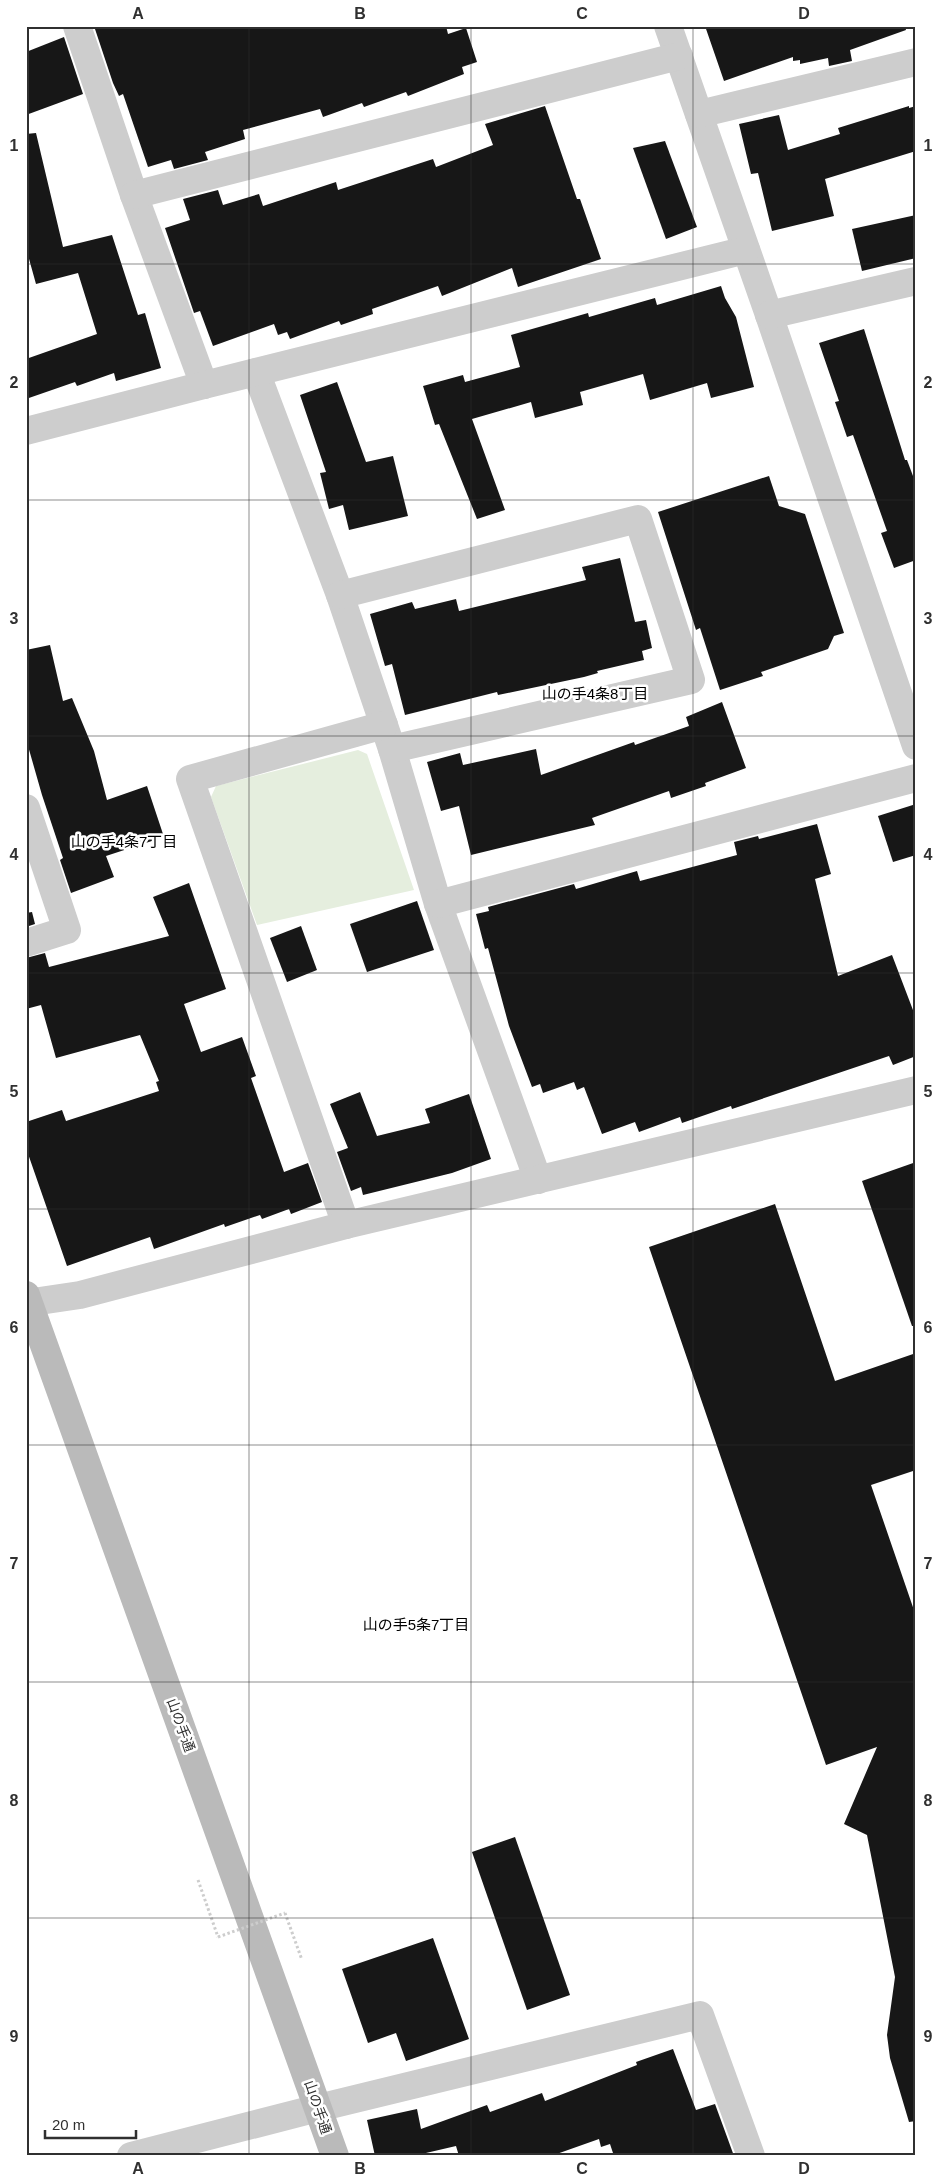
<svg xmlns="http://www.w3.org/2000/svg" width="942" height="2182" font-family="Helvetica,'Noto Sans JP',sans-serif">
  <rect width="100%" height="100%" fill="#fff"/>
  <path fill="#e5eede" d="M 358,750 L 367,754 L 414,890 L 257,925 L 211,797 L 216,786 Z"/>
  <g fill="#171717">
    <path d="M 94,26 L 446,26 L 448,34 L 466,28 L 477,62 L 462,67 L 464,74 L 408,96 L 406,92 L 364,107 L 362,103 L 323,117 L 320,109 L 243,130 L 245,139 L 205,152 L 208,160 L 174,169 L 171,160 L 148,167 L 123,94 L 119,96 L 113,83 Z"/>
    <path d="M 705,26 L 905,26 L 906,30 L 850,50 L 852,61 L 829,66 L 828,58 L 800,64 L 800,60 L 793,61 L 793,57 L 724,81 Z"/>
    <path d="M 64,37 L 83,94 L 26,115 L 26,52 Z"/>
    <path d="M 545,106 L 577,199 L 580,199 L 601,259 L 518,287 L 512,268 L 442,296 L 438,286 L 372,309 L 373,314 L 341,325 L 339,321 L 290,339 L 287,332 L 278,335 L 274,324 L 213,346 L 200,311 L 194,313 L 165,228 L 190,220 L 183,199 L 218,190 L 223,205 L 259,194 L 263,206 L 336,182 L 338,190 L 433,159 L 436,167 L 493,145 L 485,124 Z"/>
    <path d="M 909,106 L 909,108 L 916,106 L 916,151 L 825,179 L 834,216 L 772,231 L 758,173 L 751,174 L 739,124 L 779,115 L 788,150 L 840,134 L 838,128 Z"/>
    <path d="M 36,133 L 63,247 L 112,235 L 138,315 L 145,313 L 161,368 L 116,381 L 114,373 L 77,386 L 75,382 L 26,399 L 26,359 L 97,334 L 78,273 L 36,284 L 26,248 L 26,134 Z"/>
    <path d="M 665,141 L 697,227 L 666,239 L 633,148 Z"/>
    <path d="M 916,215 L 916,258 L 862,271 L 852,229 Z"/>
    <path d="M 721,286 L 725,298 L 736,317 L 754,387 L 711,398 L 707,383 L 650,400 L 643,374 L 580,392 L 583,405 L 535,418 L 531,402 L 472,419 L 505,510 L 477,519 L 439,424 L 435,425 L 423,386 L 463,375 L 465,382 L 520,367 L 511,335 L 588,313 L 589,317 L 655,298 L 657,305 Z"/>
    <path d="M 864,329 L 905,460 L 907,460 L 916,484 L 916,560 L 894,568 L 881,533 L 887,531 L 853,435 L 847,437 L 835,402 L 839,401 L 819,343 Z"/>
    <path d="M 337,382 L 366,462 L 393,456 L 408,516 L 349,530 L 343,505 L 329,509 L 320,473 L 326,472 L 300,395 Z"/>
    <path d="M 769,476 L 779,506 L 805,514 L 844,633 L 834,636 L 828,649 L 761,672 L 763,676 L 720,690 L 700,628 L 696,630 L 658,512 Z"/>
    <path d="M 620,558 L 635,622 L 646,620 L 652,648 L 642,651 L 644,660 L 597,671 L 598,673 L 584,677 L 498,695 L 497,692 L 405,715 L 392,664 L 385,666 L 370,614 L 412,602 L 415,609 L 456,599 L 459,611 L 586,580 L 582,567 Z"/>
    <path d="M 50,645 L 63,701 L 72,698 L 94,751 L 107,800 L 147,786 L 164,837 L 106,856 L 114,877 L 71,893 L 60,860 L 63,858 L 42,795 L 26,739 L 26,650 Z"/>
    <path d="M 722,702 L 746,768 L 705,783 L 706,786 L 671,798 L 669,791 L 592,818 L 595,825 L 471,855 L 459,806 L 441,811 L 427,762 L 460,753 L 463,765 L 536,749 L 541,775 L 634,742 L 635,745 L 689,726 L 686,717 Z"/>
    <path d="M 916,804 L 916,855 L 893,862 L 878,816 Z"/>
    <path d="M 817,824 L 831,874 L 815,879 L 838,976 L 892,955 L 916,1018 L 916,1056 L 893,1065 L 889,1056 L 732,1109 L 731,1106 L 682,1123 L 680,1117 L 639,1132 L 635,1122 L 602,1134 L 584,1087 L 577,1090 L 574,1082 L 543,1093 L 540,1084 L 532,1087 L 509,1026 L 488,948 L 485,949 L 476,914 L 489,911 L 488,907 L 574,884 L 576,889 L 637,871 L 640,881 L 737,855 L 734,842 L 758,836 L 759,839 Z"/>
    <path d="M 189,883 L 226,989 L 184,1004 L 201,1052 L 242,1037 L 256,1076 L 251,1078 L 284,1172 L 308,1163 L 322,1202 L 291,1214 L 289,1209 L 262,1219 L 260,1215 L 225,1227 L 224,1224 L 154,1249 L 150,1237 L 67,1266 L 26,1148 L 26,1122 L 62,1110 L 66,1121 L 159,1091 L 156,1082 L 159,1081 L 140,1035 L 56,1058 L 41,1005 L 26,1009 L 26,958 L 45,953 L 49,967 L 169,936 L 153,897 Z"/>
    <path d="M 417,901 L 434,950 L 367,972 L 350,924 Z"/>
    <path d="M 32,912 L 35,924 L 26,927 L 26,913 Z"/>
    <path d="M 301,926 L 317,970 L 287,982 L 270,938 Z"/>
    <path d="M 360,1092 L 377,1136 L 430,1123 L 425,1109 L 469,1094 L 491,1159 L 452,1173 L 363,1195 L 361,1187 L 351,1191 L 337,1152 L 348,1148 L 330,1104 Z"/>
    <path d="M 916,1162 L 916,1326 L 912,1326 L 862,1181 Z"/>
    <path d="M 775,1204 L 835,1381 L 916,1353 L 916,1470 L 871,1485 L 916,1616 L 916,2121 L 909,2122 L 890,2058 L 887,2035 L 895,1977 L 867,1835 L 844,1824 L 877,1747 L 826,1765 L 649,1247 Z"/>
    <path d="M 515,1837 L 570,1995 L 527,2010 L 472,1852 Z"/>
    <path d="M 433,1938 L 469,2039 L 406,2061 L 396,2033 L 368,2043 L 342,1969 Z"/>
    <path d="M 673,2049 L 696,2110 L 715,2104 L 734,2156 L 614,2156 L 610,2144 L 601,2147 L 599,2139 L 551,2156 L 459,2156 L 456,2146 L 413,2156 L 375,2156 L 367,2120 L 417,2109 L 421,2129 L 487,2105 L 490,2112 L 542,2093 L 545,2101 L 637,2065 L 636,2062 Z"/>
  </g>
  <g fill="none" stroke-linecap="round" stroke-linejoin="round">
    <g stroke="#cdcdcd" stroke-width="3" stroke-dasharray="2.5 2.5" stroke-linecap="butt">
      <path d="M 198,1880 L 218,1937"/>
      <path d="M 285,1913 L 302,1960"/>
    </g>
    <g stroke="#cdcdcd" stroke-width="28">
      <path d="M 77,26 L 134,195 L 204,385"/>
      <path d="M 668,26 L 769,315 L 916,746"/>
      <path d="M 699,114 L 916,62"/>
      <path d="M 134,195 L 679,56"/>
      <path d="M 769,315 L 916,281"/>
      <path d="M 256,372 L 340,595 L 392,749 L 438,904 L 538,1180"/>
      <path d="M 26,431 L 204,385 L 746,250"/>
      <path d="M 340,595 L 638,519 L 691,680 L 392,749"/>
      <path d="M 26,808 L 67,930 L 26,943"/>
      <path d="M 438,904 L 916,778"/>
      <path d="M 346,1225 L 190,779 L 384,725"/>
      <path d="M 26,1303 L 80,1295 L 346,1225 L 916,1090"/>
      <path d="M 131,2156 L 318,2108 L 700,2015 L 751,2156"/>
    </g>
    <path stroke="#bababa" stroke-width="28" d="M 26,1295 L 335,2156"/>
    <path stroke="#cdcdcd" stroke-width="3" stroke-dasharray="2.5 2.5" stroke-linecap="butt" d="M 218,1937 L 285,1913"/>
  </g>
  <path fill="none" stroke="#303030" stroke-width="1" stroke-opacity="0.55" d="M 249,26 L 249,2156M 471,26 L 471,2156M 693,26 L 693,2156M 26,264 L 916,264M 26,500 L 916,500M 26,736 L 916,736M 26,973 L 916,973M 26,1209 L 916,1209M 26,1445 L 916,1445M 26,1682 L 916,1682M 26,1918 L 916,1918"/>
  <g text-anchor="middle" stroke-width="5" stroke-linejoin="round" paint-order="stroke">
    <g font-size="14" fill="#303030" stroke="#fff">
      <text transform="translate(181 1725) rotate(70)" y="5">山の手通</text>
      <text transform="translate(318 2107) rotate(71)" y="5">山の手通</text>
    </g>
    <g font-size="15" fill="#000" stroke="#fff">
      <text x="595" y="699">山の手4条8丁目</text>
      <text x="124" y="847">山の手4条7丁目</text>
      <text x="416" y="1630">山の手5条7丁目</text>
    </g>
  </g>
  <rect width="942" height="2182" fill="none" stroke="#ffffff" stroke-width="55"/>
  <path d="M45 2130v8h91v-8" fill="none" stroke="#303030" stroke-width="2.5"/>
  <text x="52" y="2130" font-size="15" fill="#303030" stroke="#ffffff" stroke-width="4" paint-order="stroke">20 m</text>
  <rect x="28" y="28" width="886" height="2126" fill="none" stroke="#303030" stroke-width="2"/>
  <g font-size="16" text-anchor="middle" font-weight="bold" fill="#303030">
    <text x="138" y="19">A</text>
    <text x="360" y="19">B</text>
    <text x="582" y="19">C</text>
    <text x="804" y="19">D</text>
    <text x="14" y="151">1</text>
    <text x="928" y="151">1</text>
    <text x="14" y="388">2</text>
    <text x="928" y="388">2</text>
    <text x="14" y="624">3</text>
    <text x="928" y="624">3</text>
    <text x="14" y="860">4</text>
    <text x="928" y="860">4</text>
    <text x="14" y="1097">5</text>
    <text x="928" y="1097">5</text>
    <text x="14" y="1333">6</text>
    <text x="928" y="1333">6</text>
    <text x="14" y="1569">7</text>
    <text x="928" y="1569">7</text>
    <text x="14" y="1806">8</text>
    <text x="928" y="1806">8</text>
    <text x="14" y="2042">9</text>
    <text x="928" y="2042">9</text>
    <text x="138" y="2174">A</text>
    <text x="360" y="2174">B</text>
    <text x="582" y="2174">C</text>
    <text x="804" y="2174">D</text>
  </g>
</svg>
